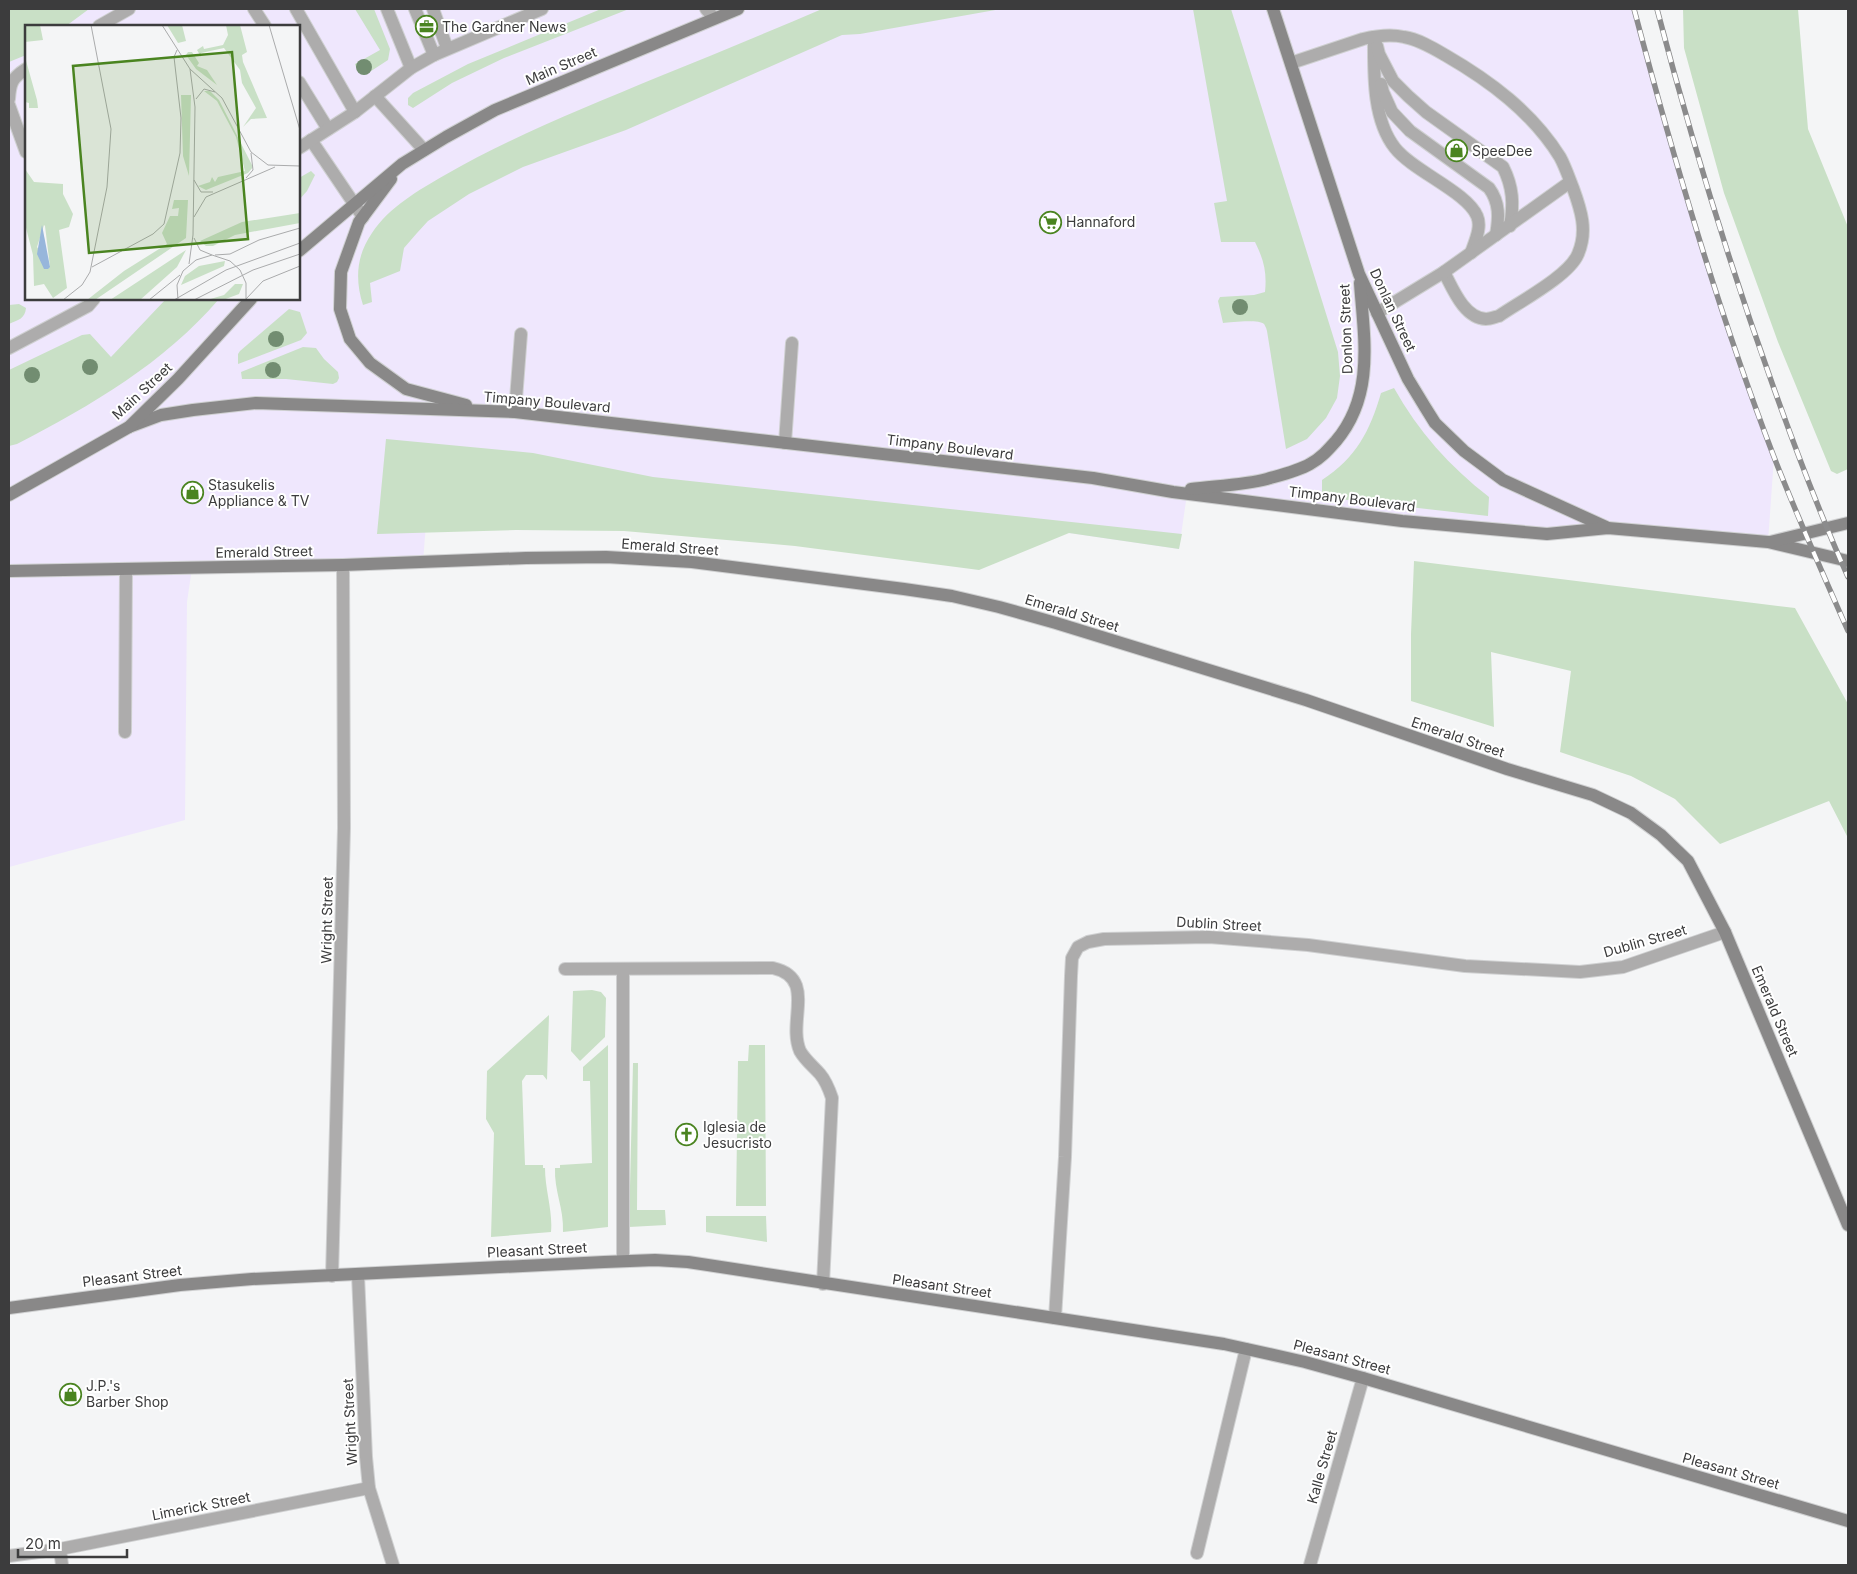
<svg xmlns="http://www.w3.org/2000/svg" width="1857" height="1574" font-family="Inter,sans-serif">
  <rect width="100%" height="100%" fill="#f4f5f6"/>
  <path fill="#efe7fd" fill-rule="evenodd" d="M 9,9 L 1634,9 L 1660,109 L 1695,226 L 1733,342 L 1774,457 L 1768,542 L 1689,535 L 1547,534 L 1187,494 L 1179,549 L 1069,533 L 429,485 L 423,562 L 192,568 L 187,602 L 185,820 L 9,867 ZM 26,26 L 299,26 L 299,299 L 26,299 Z"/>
  <g fill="#c9e0c6">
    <path d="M 9,9 L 89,9 L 66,26 L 26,26 L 26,55 L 9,62 Z"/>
    <path d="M 355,9 L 374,9 L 390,49 L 388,60 L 365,75 C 358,74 357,70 355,64 L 380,50 Z"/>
    <path d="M 601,9 L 629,9 L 504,58 L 452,83 L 413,108 L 408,105 L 408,98 L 413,93 L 468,64 Z"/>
    <path d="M 822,9 L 1001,9 L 860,34 L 842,35 L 626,130 L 523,167 L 469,194 L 428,221 L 417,233 L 404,248 L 400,271 L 370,283 L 372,302 L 363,305 C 355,280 356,256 372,233 C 389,207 419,190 445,175 C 513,136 586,107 658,77 C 713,55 768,32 822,9 Z"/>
    <path d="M 1193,9 L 1231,9 L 1338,352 L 1340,376 L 1337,398 L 1326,418 L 1307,439 L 1286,449 L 1267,331 C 1267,330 1265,325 1264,324 C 1259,319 1231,322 1223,323 L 1218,301 L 1220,297 L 1254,295 L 1265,292 C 1267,273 1264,260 1255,242 L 1221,242 L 1214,203 L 1227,201 Z"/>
    <path d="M 1683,9 L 1798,9 L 1808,129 L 1848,227 L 1848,469 L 1837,474 L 1831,471 L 1778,342 L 1724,193 L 1684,48 Z"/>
    <path d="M 311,171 L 315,175 L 307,191 L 299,200 L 299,178 Z"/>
    <path d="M 166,299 L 219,299 C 163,364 92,405 17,444 L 9,446 L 9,370 L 82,335 L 90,334 L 111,357 Z"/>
    <path d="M 19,304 L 26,308 C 25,319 18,320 9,324 L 9,305 Z"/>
    <path d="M 289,309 L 300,312 L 307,333 L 301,340 L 238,364 L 238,354 L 240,351 Z"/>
    <path d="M 303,347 L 316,348 L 324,359 L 338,372 L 339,378 L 337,382 L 333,384 L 286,379 L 242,379 L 241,372 Z"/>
    <path d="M 1394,388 C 1418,431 1450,467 1489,497 L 1488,516 L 1322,497 L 1322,480 C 1356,458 1370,431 1381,393 Z"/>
    <path d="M 386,439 L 533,453 L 653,477 L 1182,534 L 1179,549 L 1069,533 L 979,570 L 795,546 L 624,531 L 516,530 L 377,534 Z"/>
    <path d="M 1414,561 L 1795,608 L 1848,704 L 1848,838 L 1829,801 L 1720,844 L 1675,799 L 1631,776 L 1560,752 L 1571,671 L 1491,652 L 1494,727 L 1411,701 L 1411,634 Z"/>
    <path d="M 592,990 L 601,992 L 606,998 L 605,1037 L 580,1061 L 571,1051 L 573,991 Z"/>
    <path d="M 549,1015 L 547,1080 L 543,1075 L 526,1075 L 522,1081 L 525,1165 L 543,1165 L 543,1168 L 545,1168 C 545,1190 553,1211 551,1232 L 491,1237 L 494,1133 L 486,1119 L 487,1071 Z"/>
    <path d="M 608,1045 L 608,1227 L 563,1232 C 564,1208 554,1191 555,1168 L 560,1168 L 560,1165 L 592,1163 L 590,1081 L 583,1081 L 583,1067 Z"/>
    <path d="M 749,1045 L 765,1045 L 766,1206 L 736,1206 L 738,1061 L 748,1061 Z"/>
    <path d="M 633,1063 L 638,1063 L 637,1210 L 665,1210 L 666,1225 L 629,1227 Z"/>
    <path d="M 706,1216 L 766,1216 L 767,1242 L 706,1232 Z"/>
  </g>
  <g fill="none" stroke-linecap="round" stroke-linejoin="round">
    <defs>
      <g id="lane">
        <path d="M 254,9 L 265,26"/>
        <path d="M 296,9 L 355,112"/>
        <path d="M 387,9 L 411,68"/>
        <path d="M 415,9 L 434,55"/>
        <path d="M 433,9 L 447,48"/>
        <path d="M 706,9 L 714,18"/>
        <path d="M 99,26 L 129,9"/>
        <path d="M 1374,37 C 1374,71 1372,119 1395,148 C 1413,171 1467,192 1477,216 C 1482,227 1475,241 1471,253"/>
        <path d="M 1377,46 L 1379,54 L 1393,81 L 1408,96 L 1426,112 L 1503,167 C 1513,187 1514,204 1510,226"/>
        <path d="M 1291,63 L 1363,39 C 1376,36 1390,34 1404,37 C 1418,39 1433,48 1445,55 C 1490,81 1532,112 1560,157 C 1565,166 1569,178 1573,188 C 1581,210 1588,231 1578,254 C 1569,276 1519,302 1499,316 C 1495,317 1490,319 1486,319 C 1464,318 1453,289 1444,272 L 1377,313"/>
        <path d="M 299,82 L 328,129"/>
        <path d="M 1381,84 L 1383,92 L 1392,112 L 1410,131 L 1489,188 C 1500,203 1499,218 1496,235"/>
        <path d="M 375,96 L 424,150"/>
        <path d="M 9,99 C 10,83 12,78 26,69"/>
        <path d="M 9,105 L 26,152"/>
        <path d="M 311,140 L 363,217"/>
        <path d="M 299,148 L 355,112 L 411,68 L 434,55 L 542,9"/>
        <path d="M 1444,272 L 1570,182"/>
        <path d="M 9,348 L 88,306 L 94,299"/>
        <path d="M 515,412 L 521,334"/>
        <path d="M 785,443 L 792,343"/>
        <path d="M 125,732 L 126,569"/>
        <path d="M 565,969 L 773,968 C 817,978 787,1021 800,1051 C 805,1060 813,1066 820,1074 C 826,1081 829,1089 832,1098 L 823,1284"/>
        <path d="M 623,1261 L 623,969"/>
        <path d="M 1197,1553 L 1246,1349"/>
      </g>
      <g id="street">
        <path d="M 358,1275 L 366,1457 L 369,1488 L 393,1565"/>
        <path d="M 332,1276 L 344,828 L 343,565"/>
        <path d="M 1055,1318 L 1065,1157 L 1071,976 L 1072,958 L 1078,947 L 1088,942 L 1104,939 L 1209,937 L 1308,945 L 1465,966 L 1580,972 L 1623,967 L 1725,932"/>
        <path d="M 60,1549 L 62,1565"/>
        <path d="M 9,1556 L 60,1549 L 369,1488"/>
        <path d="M 1310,1565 L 1363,1378"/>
      </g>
      <g id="secondary">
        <path d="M 1273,9 L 1359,274 L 1408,379 L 1425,407 L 1435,423 L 1464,451 L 1503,480 L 1606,527"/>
        <path d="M 391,179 L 359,222 L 341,272 L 340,309 L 350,339 L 370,363 L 406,389 L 466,405"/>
        <path d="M 299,251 L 402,164 L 446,137 L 495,110 L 738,9"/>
        <path d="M 129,427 L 161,415 L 193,410 L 256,403 L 515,412 L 1093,478 L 1173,492 L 1402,521 L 1547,534 L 1608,528 L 1768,542 L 1848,561"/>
        <path d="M 1191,489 C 1214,486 1245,485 1267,479 C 1281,475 1298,471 1310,464 C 1321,458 1328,450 1336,441 C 1375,395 1364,338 1360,283"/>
        <path d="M 9,495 L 129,427 L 178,379 L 251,299"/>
        <path d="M 1770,542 L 1848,523"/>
        <path d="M 9,571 L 343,565 L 526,558 L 606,557 L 692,562 L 904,589 L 952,596 L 999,607 L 1056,623 L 1306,700 L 1507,769 L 1593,795 L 1631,813 L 1661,835 L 1688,861 L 1725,932 L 1848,1225"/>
        <path d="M 9,1308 L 180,1285 L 252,1279 L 604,1262 L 655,1260 L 688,1262 L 1224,1344 L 1305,1362 L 1363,1378 L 1848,1521"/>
      </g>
    </defs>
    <use href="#lane" stroke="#cfd0d1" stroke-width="14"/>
    <use href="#street" stroke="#cfd0d1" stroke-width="14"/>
    <use href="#secondary" stroke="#cfd0d1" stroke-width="14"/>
    <use href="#lane" stroke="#adacac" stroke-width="12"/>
    <use href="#street" stroke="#adacac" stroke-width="12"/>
    <use href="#secondary" stroke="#898888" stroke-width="12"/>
    <defs>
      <g id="rail">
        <path d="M 1634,9 C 1674,160 1718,311 1774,457 C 1797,516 1823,574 1848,631"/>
        <path d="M 1657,9 C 1690,135 1728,260 1772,383 C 1795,448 1820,514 1848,577"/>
      </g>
    </defs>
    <use href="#rail" stroke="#8b8b8c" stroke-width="5.5"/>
    <use href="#rail" stroke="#fff" stroke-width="4" stroke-dasharray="11" stroke-linecap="butt"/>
  </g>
  <g fill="#728d71">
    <circle cx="364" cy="67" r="8"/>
    <circle cx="1240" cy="307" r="8"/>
    <circle cx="276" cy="339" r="8"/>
    <circle cx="90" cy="367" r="8"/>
    <circle cx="273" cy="370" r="8"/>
    <circle cx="32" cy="375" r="8"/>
  </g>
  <defs>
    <symbol id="office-ring" viewBox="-11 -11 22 22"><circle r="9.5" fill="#fff" stroke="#4a8420" stroke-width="1.5"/><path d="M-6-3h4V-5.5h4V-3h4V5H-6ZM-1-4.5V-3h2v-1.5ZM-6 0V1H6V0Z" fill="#4a8420"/></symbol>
    <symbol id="shop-ring" viewBox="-11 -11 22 22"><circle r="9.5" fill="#fff" stroke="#4a8420" stroke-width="1.5"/><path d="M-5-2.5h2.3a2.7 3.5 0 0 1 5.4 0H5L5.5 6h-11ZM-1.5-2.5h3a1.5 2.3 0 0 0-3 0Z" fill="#4a8420"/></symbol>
    <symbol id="supermarket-ring" viewBox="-11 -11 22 22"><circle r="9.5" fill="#fff" stroke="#4a8420" stroke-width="1.5"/><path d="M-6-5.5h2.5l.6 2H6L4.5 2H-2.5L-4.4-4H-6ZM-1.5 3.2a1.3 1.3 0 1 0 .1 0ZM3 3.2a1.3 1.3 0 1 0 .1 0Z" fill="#4a8420"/></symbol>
    <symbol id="church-ring" viewBox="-11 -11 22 22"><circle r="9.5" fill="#fff" stroke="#4a8420" stroke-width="1.5"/><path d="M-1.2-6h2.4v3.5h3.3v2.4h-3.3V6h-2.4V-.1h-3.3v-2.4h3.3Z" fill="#4a8420"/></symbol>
  </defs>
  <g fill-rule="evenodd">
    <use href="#office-ring" x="414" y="14" width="25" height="25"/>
    <use href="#shop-ring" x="1444" y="138" width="25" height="25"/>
    <use href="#supermarket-ring" x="1038" y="210" width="25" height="25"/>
    <use href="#shop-ring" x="180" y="480" width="25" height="25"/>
    <use href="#church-ring" x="674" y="1122" width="25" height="25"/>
    <use href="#shop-ring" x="58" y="1382" width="25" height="25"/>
  </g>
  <g text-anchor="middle" stroke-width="4" stroke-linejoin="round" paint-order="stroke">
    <g font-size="14" fill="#3c3c3d" stroke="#fff" text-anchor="start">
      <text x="442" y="32">The Gardner News</text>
      <text x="1472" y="156">SpeeDee</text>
      <text x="1066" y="227">Hannaford</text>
      <text x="208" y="490">Stasukelis<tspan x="208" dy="16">Appliance &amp; TV</tspan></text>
      <text x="703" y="1132">Iglesia de<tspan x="703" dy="16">Jesucristo</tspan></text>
      <text x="86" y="1391">J.P.'s<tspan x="86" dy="16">Barber Shop</tspan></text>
    </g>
    <g font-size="14" fill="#3c3c3d" stroke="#fff">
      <text transform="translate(561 66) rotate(-23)" y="5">Main Street</text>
      <text transform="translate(1393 310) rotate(65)" y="5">Donlan Street</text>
      <text transform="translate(1346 329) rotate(-92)" y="5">Donlon Street</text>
      <text transform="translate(142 391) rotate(-43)" y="5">Main Street</text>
      <text transform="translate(547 402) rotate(5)" y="5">Timpany Boulevard</text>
      <text transform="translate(950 447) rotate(7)" y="5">Timpany Boulevard</text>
      <text transform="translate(1352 499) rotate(7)" y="5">Timpany Boulevard</text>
      <text transform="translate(670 547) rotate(4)" y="5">Emerald Street</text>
      <text transform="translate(264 552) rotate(-1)" y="5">Emerald Street</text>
      <text transform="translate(1072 613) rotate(17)" y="5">Emerald Street</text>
      <text transform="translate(1458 737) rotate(19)" y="5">Emerald Street</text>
      <text transform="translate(327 920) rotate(-89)" y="5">Wright Street</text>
      <text transform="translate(1219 924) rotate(3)" y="5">Dublin Street</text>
      <text transform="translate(1645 941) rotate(-16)" y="5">Dublin Street</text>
      <text transform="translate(1775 1011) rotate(67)" y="5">Emerald Street</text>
      <text transform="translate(537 1250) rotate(-3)" y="5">Pleasant Street</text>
      <text transform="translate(132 1276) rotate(-7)" y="5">Pleasant Street</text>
      <text transform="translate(942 1286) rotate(8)" y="5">Pleasant Street</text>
      <text transform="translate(1342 1357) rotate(15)" y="5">Pleasant Street</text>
      <text transform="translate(350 1422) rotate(-93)" y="5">Wright Street</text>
      <text transform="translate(1322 1467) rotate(-74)" y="5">Kalle Street</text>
      <text transform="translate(1731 1471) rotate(16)" y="5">Pleasant Street</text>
      <text transform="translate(201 1506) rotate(-11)" y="5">Limerick Street</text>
    </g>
  </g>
  <g transform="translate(25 25)">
    <rect width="275" height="275" fill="#f4f5f6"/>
    <path d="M 0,0 L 15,0 L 18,15 L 0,17 ZM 142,0 L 157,0 L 161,16 L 153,18 ZM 201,0 L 215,0 L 222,27 L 217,30 L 218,37 L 242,93 L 226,94 L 218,102 L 231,83 L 217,58 L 215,45 L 199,23 L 176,28 L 176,32 L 172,25 L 178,21 L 179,24 L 198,20 L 203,10 ZM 163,27 L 167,27 L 174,38 L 172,41 L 182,45 L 192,60 L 171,44 L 161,30 ZM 0,32 L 12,75 L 13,83 L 4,83 L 4,78 L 0,77 ZM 179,66 L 185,66 L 194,75 L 228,142 L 223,148 L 181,165 L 173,161 L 185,157 L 187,152 L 190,157 L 193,152 L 220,146 L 211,112 L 192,76 ZM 156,70 L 166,70 L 164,151 L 158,131 ZM 0,144 L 9,157 L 38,159 L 38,169 L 48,189 L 44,202 L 34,205 L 42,263 L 28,273 L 19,259 L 9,261 L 8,230 L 0,199 ZM 19,200 L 20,201 L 25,242 L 12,222 ZM 149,175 L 163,175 L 161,213 L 70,275 L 62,275 L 99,246 L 142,219 L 137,208 L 145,191 L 153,191 L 154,183 L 147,184 ZM 275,188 L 275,198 L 210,210 L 188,221 L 181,221 L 175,216 L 217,197 ZM 161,225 L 152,242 L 115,275 L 85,275 ZM 200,236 L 199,241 L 156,260 L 160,251 L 174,241 ZM 210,259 L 218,259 L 214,269 L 198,275 L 182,275 L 199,270 Z" fill="#c9e0c6" fill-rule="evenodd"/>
    <path d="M 17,200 L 25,242 L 23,244 L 19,244 L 12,229 Z" fill="#97b6db"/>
    <path fill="none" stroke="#aaabac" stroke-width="1" d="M 137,0 L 165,44 L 197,73 L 226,127 L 243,140 L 275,141M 244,0 L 275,105M 171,74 L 179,64 L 190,67M 221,153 L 228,145 L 226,128M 169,155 L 176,167 L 188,167M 169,192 L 181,172 L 250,142M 169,213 L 175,225 L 187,230M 190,230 L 205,229 L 234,215 L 275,203M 164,239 L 168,210 L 170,82 L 165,44M 67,242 L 128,209 L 139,199 L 155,128 L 156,93 L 149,32 L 152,25M 221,274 L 238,256 L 275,241M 38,275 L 57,260 L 65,247 L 82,162 L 86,104 L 66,0M 124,275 L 155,250M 149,275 L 201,245 L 275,218M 153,275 L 152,260 L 158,246 L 171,235 L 187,230 L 205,236 L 215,245 L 221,258 L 221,275M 169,275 L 228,245 L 275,229"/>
    <path fill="#4a8420" fill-opacity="0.15" stroke="#4a8420" stroke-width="2.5" d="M 207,27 L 223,214 L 64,228 L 48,41 Z"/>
    <rect width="275" height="275" fill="none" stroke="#3c3c3d" stroke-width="2.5"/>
  </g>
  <rect width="1857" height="1574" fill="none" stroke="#3c3c3d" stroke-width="20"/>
  <path d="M18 1549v8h109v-8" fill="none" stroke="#3c3c3d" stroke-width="2.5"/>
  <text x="25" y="1549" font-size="15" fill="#3c3c3d" stroke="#ffffff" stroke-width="4" paint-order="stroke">20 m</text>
</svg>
